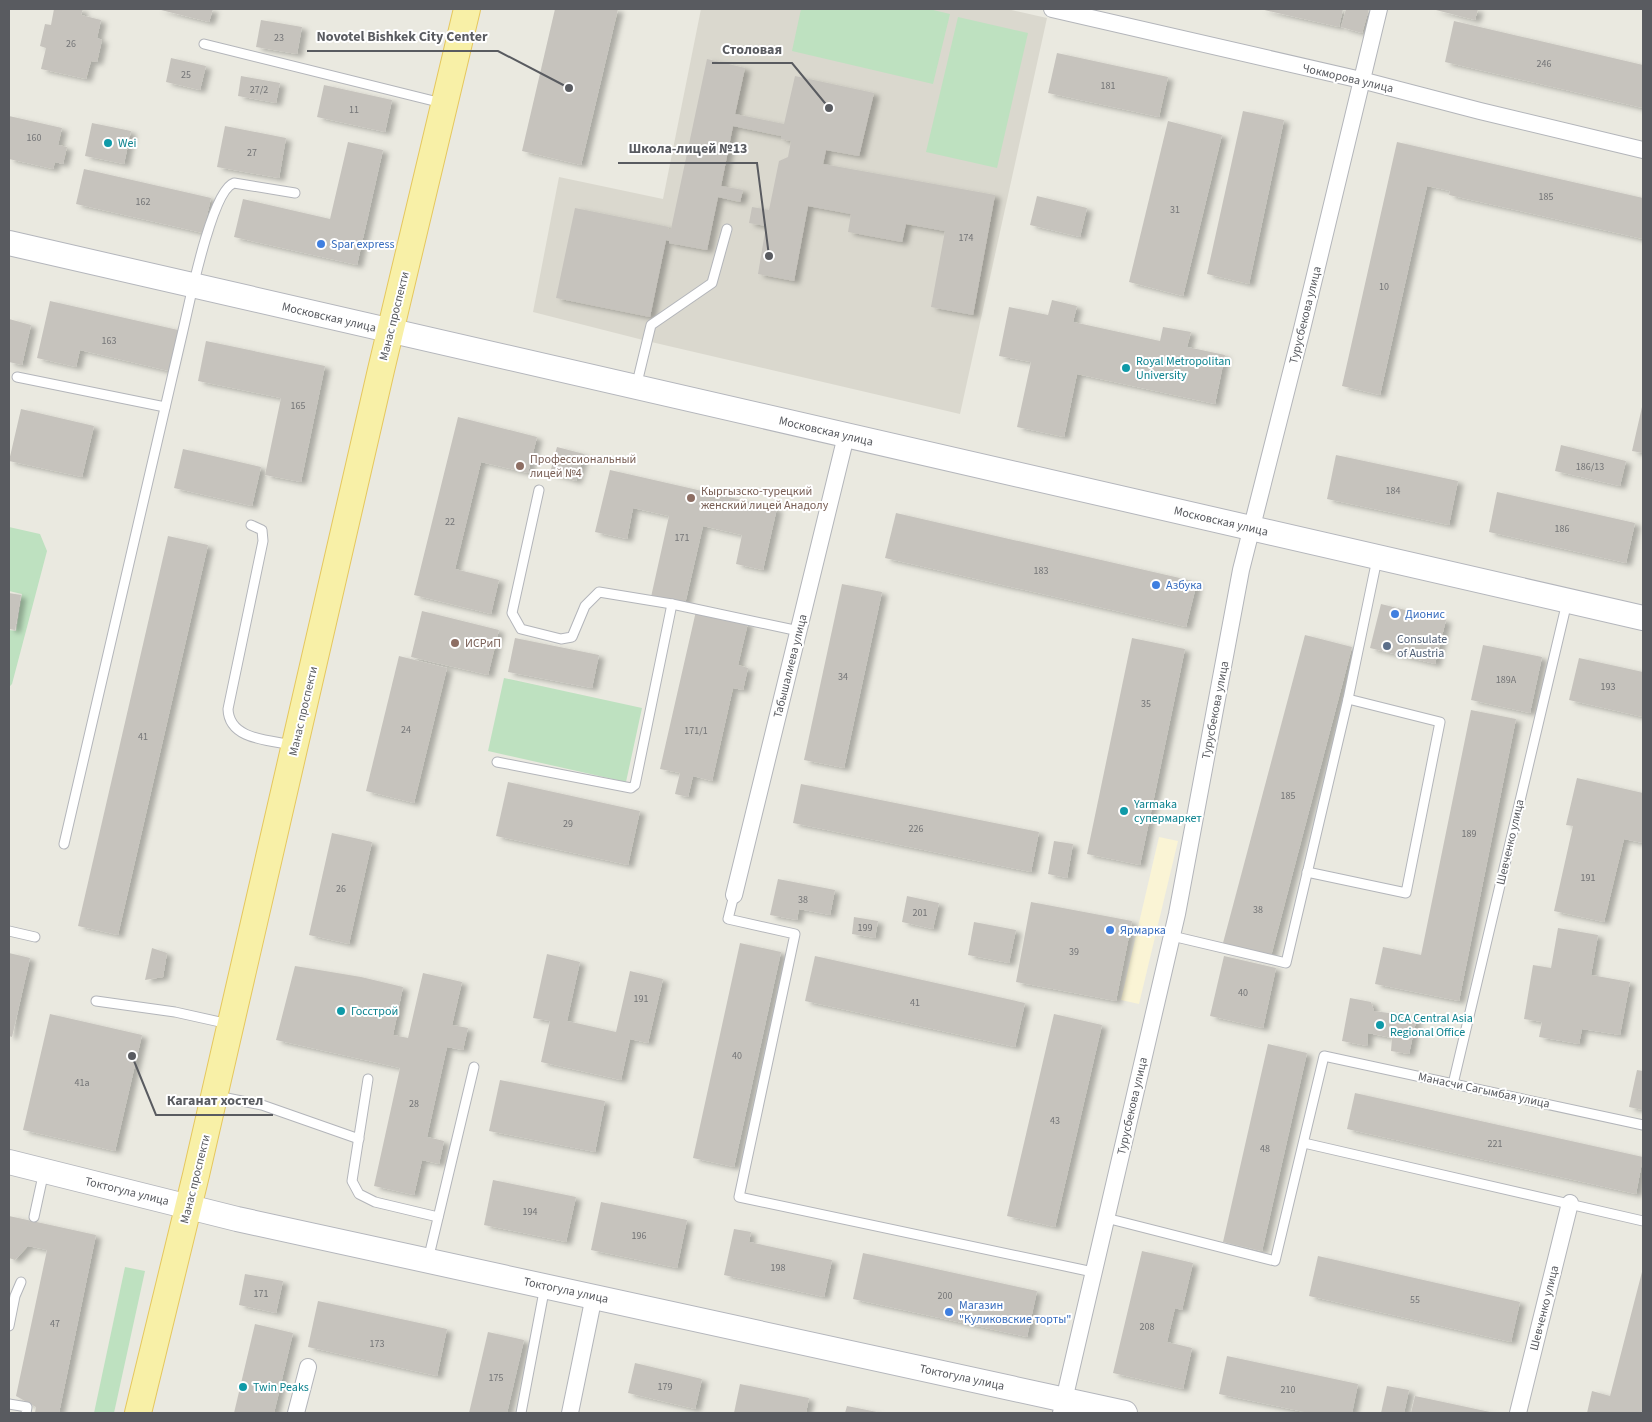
<svg xmlns="http://www.w3.org/2000/svg" width="1652" height="1422" font-family="'Source Sans 3',sans-serif">
  <defs>
    <filter id="shadow"><feDropShadow dx="5.5" dy="3" stdDeviation="2.5" flood-color="#0004"/></filter>
  </defs>
  <rect width="100%" height="100%" fill="#eae9e0"/>
  <path fill="#faf4d5" d="M 1159,837 L 1178,841 L 1139,1004 L 1121,1000 Z"/>
  <path fill="#dad8ce" d="M 701,9 L 1007,9 L 1047,18 L 960,414 L 647,341 L 533,312 L 559,177 L 663,199 Z"/>
  <g fill="#bee1c0">
    <path d="M 801,9 L 929,9 L 950,14 L 933,84 L 792,51 Z"/>
    <path d="M 958,17 L 1028,33 L 997,168 L 926,152 Z"/>
    <path d="M 9,527 L 40,534 L 47,551 L 12,684 L 9,687 L 9,630 L 16,631 L 22,594 L 9,591 Z"/>
    <path d="M 504,678 L 642,708 L 626,782 L 488,751 Z"/>
    <path d="M 125,1267 L 145,1271 L 114,1413 L 94,1413 Z"/>
  </g>
  <g fill="#c6c3bd" filter="url(#shadow)">
    <path d="M 54,9 L 83,9 L 81,15 L 101,20 L 97,38 L 102,40 L 97,62 L 91,61 L 86,79 L 41,69 L 46,48 L 40,46 L 45,24 L 51,25 Z"/>
    <path d="M 157,9 L 213,9 L 209,22 Z"/>
    <path d="M 555,9 L 618,9 L 581,165 L 522,151 Z"/>
    <path d="M 1260,9 L 1343,9 L 1339,27 Z"/>
    <path d="M 1346,9 L 1369,9 L 1362,33 L 1341,27 Z"/>
    <path d="M 1432,9 L 1478,9 L 1475,20 Z"/>
    <path d="M 261,20 L 302,27 L 297,54 L 256,47 Z"/>
    <path d="M 1454,21 L 1643,65 L 1643,108 L 1445,62 Z"/>
    <path d="M 1057,53 L 1168,77 L 1159,117 L 1048,93 Z"/>
    <path d="M 171,58 L 206,66 L 200,90 L 166,82 Z"/>
    <path d="M 707,59 L 745,68 L 735,114 L 784,124 L 795,76 L 874,93 L 859,156 L 826,150 L 823,164 L 995,195 L 973,315 L 931,307 L 945,231 L 906,224 L 902,242 L 848,232 L 851,214 L 808,206 L 794,281 L 758,274 L 766,226 L 749,223 L 752,207 L 769,210 L 779,161 L 788,157 L 791,141 L 781,139 L 781,136 L 733,126 L 721,186 L 743,190 L 740,202 L 718,197 L 707,250 L 669,243 L 669,241 L 666,240 L 650,317 L 556,298 L 575,208 L 669,227 L 668,229 L 671,229 Z"/>
    <path d="M 241,76 L 280,83 L 276,103 L 238,96 Z"/>
    <path d="M 324,85 L 392,100 L 385,132 L 317,117 Z"/>
    <path d="M 1243,111 L 1284,120 L 1249,284 L 1207,274 Z"/>
    <path d="M 9,116 L 62,128 L 58,145 L 67,147 L 63,164 L 55,162 L 53,169 L 9,159 Z"/>
    <path d="M 1168,121 L 1222,135 L 1183,296 L 1129,282 Z"/>
    <path d="M 92,123 L 131,131 L 124,164 L 85,156 Z"/>
    <path d="M 225,126 L 286,138 L 279,178 L 217,167 Z"/>
    <path d="M 348,142 L 383,150 L 357,265 L 234,237 L 243,199 L 330,219 Z"/>
    <path d="M 1397,142 L 1643,198 L 1643,239 L 1449,195 L 1450,191 L 1427,186 L 1380,395 L 1342,386 Z"/>
    <path d="M 84,169 L 211,198 L 203,233 L 76,204 Z"/>
    <path d="M 1037,196 L 1087,208 L 1080,237 L 1030,225 Z"/>
    <path d="M 1052,300 L 1077,306 L 1073,322 L 1160,341 L 1163,327 L 1191,332 L 1187,347 L 1225,355 L 1215,404 L 1077,374 L 1064,437 L 1017,427 L 1031,362 L 999,356 L 1009,307 L 1048,315 Z"/>
    <path d="M 50,301 L 178,330 L 169,371 L 80,350 L 76,367 L 37,358 Z"/>
    <path d="M 9,319 L 31,325 L 22,365 L 9,362 Z"/>
    <path d="M 206,341 L 325,366 L 301,482 L 265,475 L 281,398 L 198,381 Z"/>
    <path d="M 1642,407 L 1643,407 L 1643,453 L 1632,451 Z"/>
    <path d="M 21,409 L 94,426 L 82,477 L 9,461 Z"/>
    <path d="M 458,417 L 537,437 L 528,473 L 481,462 L 455,569 L 499,580 L 491,614 L 414,595 Z"/>
    <path d="M 1561,445 L 1626,461 L 1620,486 L 1555,471 Z"/>
    <path d="M 557,447 L 584,454 L 576,481 L 550,473 Z"/>
    <path d="M 183,449 L 261,467 L 252,506 L 174,488 Z"/>
    <path d="M 1336,455 L 1458,481 L 1449,525 L 1327,499 Z"/>
    <path d="M 610,470 L 777,508 L 763,570 L 736,564 L 742,535 L 703,526 L 685,604 L 651,597 L 669,516 L 633,508 L 627,539 L 595,532 Z"/>
    <path d="M 1497,492 L 1635,523 L 1626,563 L 1489,532 Z"/>
    <path d="M 896,513 L 1197,582 L 1186,627 L 885,558 Z"/>
    <path d="M 168,536 L 208,545 L 118,935 L 78,926 Z"/>
    <path d="M 842,584 L 882,592 L 844,768 L 804,760 Z"/>
    <path d="M 9,593 L 21,595 L 15,630 L 9,629 Z"/>
    <path d="M 1381,604 L 1446,620 L 1435,664 L 1370,648 Z"/>
    <path d="M 422,611 L 499,630 L 488,675 L 411,657 Z"/>
    <path d="M 696,611 L 748,623 L 738,665 L 748,668 L 743,690 L 733,688 L 712,781 L 693,776 L 688,797 L 675,794 L 680,773 L 660,769 Z"/>
    <path d="M 1305,635 L 1352,647 L 1271,956 L 1223,943 Z"/>
    <path d="M 515,638 L 599,655 L 592,688 L 508,672 Z"/>
    <path d="M 1132,638 L 1185,649 L 1140,865 L 1087,854 Z"/>
    <path d="M 1483,645 L 1542,657 L 1530,713 L 1471,700 Z"/>
    <path d="M 399,656 L 447,668 L 414,803 L 366,791 Z"/>
    <path d="M 1579,658 L 1643,672 L 1643,717 L 1569,700 Z"/>
    <path d="M 1471,710 L 1516,719 L 1459,1001 L 1375,984 L 1383,947 L 1421,955 Z"/>
    <path d="M 1577,778 L 1643,793 L 1643,843 L 1624,839 L 1604,922 L 1554,911 L 1573,826 L 1566,825 Z"/>
    <path d="M 508,782 L 640,811 L 628,865 L 496,836 Z"/>
    <path d="M 801,784 L 1039,832 L 1031,872 L 793,823 Z"/>
    <path d="M 332,833 L 372,842 L 349,944 L 309,935 Z"/>
    <path d="M 1054,841 L 1073,844 L 1067,878 L 1048,874 Z"/>
    <path d="M 778,879 L 835,890 L 830,915 L 799,909 L 797,920 L 770,915 Z"/>
    <path d="M 907,896 L 939,903 L 933,929 L 902,922 Z"/>
    <path d="M 1031,902 L 1132,921 L 1116,1001 L 1016,982 Z"/>
    <path d="M 854,917 L 878,921 L 875,938 L 852,934 Z"/>
    <path d="M 974,922 L 1016,930 L 1009,963 L 968,955 Z"/>
    <path d="M 1558,928 L 1598,935 L 1591,975 L 1630,982 L 1620,1035 L 1582,1029 L 1579,1044 L 1539,1037 L 1542,1022 L 1524,1019 L 1533,965 L 1551,968 Z"/>
    <path d="M 740,943 L 781,952 L 734,1167 L 693,1158 Z"/>
    <path d="M 152,948 L 167,953 L 163,977 L 145,980 Z"/>
    <path d="M 9,953 L 30,958 L 12,1037 L 9,1036 Z"/>
    <path d="M 547,954 L 580,962 L 567,1021 L 616,1032 L 630,971 L 663,979 L 648,1043 L 630,1039 L 621,1080 L 541,1062 L 550,1021 L 533,1018 Z"/>
    <path d="M 815,956 L 1025,1003 L 1015,1047 L 805,1001 Z"/>
    <path d="M 1224,956 L 1276,968 L 1263,1028 L 1210,1016 Z"/>
    <path d="M 295,966 L 361,977 L 403,987 L 393,1035 L 408,1038 L 423,973 L 462,982 L 452,1025 L 468,1028 L 463,1050 L 447,1047 L 427,1137 L 444,1141 L 439,1164 L 422,1160 L 414,1195 L 374,1186 L 400,1068 L 276,1040 Z"/>
    <path d="M 1350,998 L 1371,1002 L 1374,1011 L 1417,1017 L 1409,1054 L 1391,1051 L 1392,1038 L 1368,1033 L 1367,1046 L 1342,1041 Z"/>
    <path d="M 50,1014 L 142,1035 L 115,1151 L 23,1130 Z"/>
    <path d="M 1054,1014 L 1102,1025 L 1055,1227 L 1007,1216 Z"/>
    <path d="M 1268,1044 L 1307,1053 L 1262,1251 L 1223,1242 Z"/>
    <path d="M 1637,1070 L 1643,1071 L 1643,1110 L 1629,1107 Z"/>
    <path d="M 500,1080 L 605,1101 L 595,1152 L 489,1131 Z"/>
    <path d="M 1355,1093 L 1643,1157 L 1636,1194 L 1347,1129 Z"/>
    <path d="M 493,1180 L 576,1197 L 566,1242 L 484,1225 Z"/>
    <path d="M 601,1202 L 687,1220 L 677,1268 L 591,1250 Z"/>
    <path d="M 9,1216 L 96,1235 L 59,1413 L 35,1413 L 36,1407 L 16,1396 L 47,1250 L 28,1246 L 15,1260 L 9,1258 Z"/>
    <path d="M 734,1229 L 751,1232 L 749,1242 L 832,1260 L 824,1297 L 724,1275 Z"/>
    <path d="M 1142,1251 L 1193,1263 L 1182,1310 L 1175,1308 L 1167,1342 L 1192,1348 L 1183,1389 L 1113,1373 Z"/>
    <path d="M 863,1253 L 1037,1291 L 1027,1337 L 853,1299 Z"/>
    <path d="M 1318,1256 L 1520,1302 L 1511,1342 L 1309,1296 Z"/>
    <path d="M 1643,1268 L 1643,1413 L 1587,1413 L 1592,1391 L 1610,1396 Z"/>
    <path d="M 245,1274 L 283,1281 L 276,1313 L 239,1305 Z"/>
    <path d="M 318,1301 L 447,1329 L 437,1376 L 308,1347 Z"/>
    <path d="M 255,1324 L 293,1333 L 274,1413 L 234,1413 Z"/>
    <path d="M 488,1332 L 524,1340 L 507,1413 L 469,1413 Z"/>
    <path d="M 1227,1356 L 1358,1384 L 1352,1413 L 1309,1413 L 1219,1394 Z"/>
    <path d="M 635,1363 L 702,1379 L 695,1409 L 628,1393 Z"/>
    <path d="M 740,1384 L 809,1398 L 806,1413 L 734,1413 Z"/>
    <path d="M 1387,1386 L 1409,1390 L 1404,1413 L 1381,1413 Z"/>
    <path d="M 1415,1396 L 1490,1412 L 1490,1413 L 1411,1413 Z"/>
    <path d="M 847,1406 L 877,1412 L 876,1413 L 845,1413 Z"/>
  </g>
  <g fill="none" stroke-linecap="round" stroke-linejoin="round">
    <defs>
      <g id="lane">
        <path d="M 204,44 L 442,103"/>
        <path d="M 17,377 L 165,407"/>
        <path d="M 636,387 L 651,325 L 712,283 L 727,229"/>
        <path d="M 539,490 L 512,613 L 521,629 L 561,639 L 572,637 L 585,606 L 599,592 L 672,604 L 799,631"/>
        <path d="M 251,525 L 262,530 L 263,541 L 228,709 C 229,740 269,740 293,745"/>
        <path d="M 497,762 L 631,788 L 635,785 L 672,604"/>
        <path d="M 64,844 L 184,326 C 190,300 212,190 234,183 L 295,193"/>
        <path d="M 1307,872 L 1406,893 L 1440,722 L 1348,699"/>
        <path d="M 734,895 L 728,919 L 795,934 L 739,1197 L 1093,1272"/>
        <path d="M 9,931 L 35,937"/>
        <path d="M 1172,936 L 1286,963 L 1348,699 L 1377,559"/>
        <path d="M 96,1001 L 175,1012 L 229,1024"/>
        <path d="M 368,1079 L 352,1181 L 359,1194 L 375,1202 L 438,1217"/>
        <path d="M 1453,1084 L 1567,602"/>
        <path d="M 217,1096 L 262,1105 L 359,1139"/>
        <path d="M 1304,1143 L 1643,1221"/>
        <path d="M 34,1217 L 44,1171"/>
        <path d="M 1106,1218 L 1275,1261 L 1324,1056 L 1643,1125"/>
        <path d="M 428,1260 L 474,1067"/>
        <path d="M 9,1326 L 15,1296 L 21,1282"/>
        <path d="M 9,1404 L 27,1407 L 26,1413"/>
        <path d="M 521,1413 L 545,1286"/>
      </g>
      <g id="street">
        <path d="M 1052,9 L 1361,80 L 1480,111 L 1643,150"/>
        <path d="M 734,895 L 846,436"/>
        <path d="M 296,1413 L 308,1367"/>
        <path d="M 570,1413 L 594,1296"/>
        <path d="M 1061,1413 L 1177,914 L 1241,570 L 1302,329 L 1379,9"/>
        <path d="M 1518,1413 L 1570,1203"/>
      </g>
      <g id="secondary">
        <path d="M 9,243 L 1643,618"/>
        <path d="M 9,1162 L 237,1219 L 1125,1413"/>
      </g>
      <path id="primary" d="M 138,1413 L 196,1175 L 381,370 L 467,9"/>
    </defs>
    <use href="#lane" stroke="#b3b5ba" stroke-width="11"/>
    <use href="#street" stroke="#b3b5ba" stroke-width="18"/>
    <use href="#secondary" stroke="#b4b6bc" stroke-width="26"/>
    <use href="#primary" stroke="#e5c75e" stroke-width="28"/>
    <use href="#lane" stroke="#fff" stroke-width="9"/>
    <use href="#street" stroke="#fff" stroke-width="16"/>
    <use href="#secondary" stroke="#fff" stroke-width="24"/>
    <use href="#primary" stroke="#f8f0a7" stroke-width="26"/>
  </g>
  <g fill="#0f9aa8" stroke="#fff" stroke-width="2">
    <circle cx="108" cy="143" r="5"/>
    <circle cx="1126" cy="368" r="5"/>
    <circle cx="1124" cy="811" r="5"/>
    <circle cx="341" cy="1011" r="5"/>
    <circle cx="1380" cy="1025" r="5"/>
    <circle cx="243" cy="1387" r="5"/>
  </g>
  <g fill="#3f7fe0" stroke="#fff" stroke-width="2">
    <circle cx="321" cy="244" r="5"/>
    <circle cx="1156" cy="585" r="5"/>
    <circle cx="1395" cy="614" r="5"/>
    <circle cx="1110" cy="930" r="5"/>
    <circle cx="949" cy="1312" r="5"/>
  </g>
  <g fill="#8d6e63" stroke="#fff" stroke-width="2">
    <circle cx="520" cy="466" r="5"/>
    <circle cx="691" cy="498" r="5"/>
    <circle cx="455" cy="643" r="5"/>
  </g>
  <circle fill="#5c6f8a" stroke="#fff" stroke-width="2" cx="1387" cy="646" r="5"/>
  <g text-anchor="middle" stroke-width="4" stroke-linejoin="round" paint-order="stroke">
    <g font-size="10" fill="#747577">
      <text x="279" y="41">23</text>
      <text x="71" y="47">26</text>
      <text x="1544" y="67">246</text>
      <text x="186" y="78">25</text>
      <text x="1108" y="89">181</text>
      <text x="259" y="93">27/2</text>
      <text x="354" y="113">11</text>
      <text x="34" y="141">160</text>
      <text x="252" y="156">27</text>
      <text x="1546" y="200">185</text>
      <text x="143" y="205">162</text>
      <text x="1175" y="213">31</text>
      <text x="966" y="241">174</text>
      <text x="1384" y="290">10</text>
      <text x="109" y="344">163</text>
      <text x="298" y="409">165</text>
      <text x="1590" y="470">186/13</text>
      <text x="1393" y="494">184</text>
      <text x="450" y="525">22</text>
      <text x="1562" y="532">186</text>
      <text x="682" y="541">171</text>
      <text x="1041" y="574">183</text>
      <text x="843" y="680">34</text>
      <text x="1506" y="683">189А</text>
      <text x="1608" y="690">193</text>
      <text x="1146" y="707">35</text>
      <text x="406" y="733">24</text>
      <text x="696" y="734">171/1</text>
      <text x="143" y="740">41</text>
      <text x="1288" y="799">185</text>
      <text x="568" y="827">29</text>
      <text x="916" y="832">226</text>
      <text x="1469" y="837">189</text>
      <text x="1588" y="881">191</text>
      <text x="341" y="892">26</text>
      <text x="803" y="903">38</text>
      <text x="1258" y="913">38</text>
      <text x="920" y="916">201</text>
      <text x="865" y="931">199</text>
      <text x="1074" y="955">39</text>
      <text x="1243" y="996">40</text>
      <text x="641" y="1002">191</text>
      <text x="915" y="1006">41</text>
      <text x="737" y="1059">40</text>
      <text x="82" y="1086">41а</text>
      <text x="414" y="1107">28</text>
      <text x="1055" y="1124">43</text>
      <text x="1495" y="1147">221</text>
      <text x="1265" y="1152">48</text>
      <text x="530" y="1215">194</text>
      <text x="639" y="1239">196</text>
      <text x="778" y="1271">198</text>
      <text x="261" y="1297">171</text>
      <text x="945" y="1299">200</text>
      <text x="1415" y="1303">55</text>
      <text x="55" y="1327">47</text>
      <text x="1147" y="1330">208</text>
      <text x="377" y="1347">173</text>
      <text x="496" y="1381">175</text>
      <text x="665" y="1390">179</text>
      <text x="1288" y="1393">210</text>
    </g>
    <g font-size="12" fill="#595b60" stroke="#fff">
      <text transform="translate(1348 78) rotate(13)" y="4">Чокморова улица</text>
      <text transform="translate(1305 315) rotate(-76)" y="4">Турусбекова улица</text>
      <text transform="translate(394 316) rotate(-76)" y="4">Манас проспекти</text>
      <text transform="translate(329 317) rotate(13)" y="4">Московская улица</text>
      <text transform="translate(826 431) rotate(13)" y="4">Московская улица</text>
      <text transform="translate(1221 521) rotate(13)" y="4">Московская улица</text>
      <text transform="translate(790 666) rotate(-76)" y="4">Табышалиева улица</text>
      <text transform="translate(1215 710) rotate(-79)" y="4">Турусбекова улица</text>
      <text transform="translate(303 711) rotate(-77)" y="4">Манас проспекти</text>
      <text transform="translate(1510 842) rotate(-77)" y="4">Шевченко улица</text>
      <text transform="translate(1484 1090) rotate(12)" y="4">Манасчи Сагымбая улица</text>
      <text transform="translate(1132 1106) rotate(-77)" y="4">Турусбекова улица</text>
      <text transform="translate(195 1179) rotate(-76)" y="4">Манас проспекти</text>
      <text transform="translate(127 1191) rotate(14)" y="4">Токтогула улица</text>
      <text transform="translate(566 1290) rotate(12)" y="4">Токтогула улица</text>
      <text transform="translate(1544 1308) rotate(-76)" y="4">Шевченко улица</text>
      <text transform="translate(962 1377) rotate(12)" y="4">Токтогула улица</text>
    </g>
    <g font-size="12" fill="#0d838f" stroke="#fff" text-anchor="start">
      <text x="118" y="147">Wei</text>
      <text x="1136" y="365">Royal Metropolitan<tspan x="1136" dy="14">University</tspan></text>
      <text x="1134" y="808">Yarmaka<tspan x="1134" dy="14">супермаркет</tspan></text>
      <text x="351" y="1015">Госстрой</text>
      <text x="1390" y="1022">DCA Central Asia<tspan x="1390" dy="14">Regional Office</tspan></text>
      <text x="253" y="1391">Twin Peaks</text>
    </g>
    <g font-size="12" fill="#366cbe" stroke="#fff" text-anchor="start">
      <text x="331" y="248">Spar express</text>
      <text x="1166" y="589">Азбука</text>
      <text x="1405" y="618">Дионис</text>
      <text x="1120" y="934">Ярмарка</text>
      <text x="959" y="1309">Магазин<tspan x="959" dy="14">"Куликовские торты"</tspan></text>
    </g>
    <g font-size="12" fill="#785e54" stroke="#fff" text-anchor="start">
      <text x="530" y="463">Профессиональный<tspan x="530" dy="14">лицей №4</tspan></text>
      <text x="701" y="495">Кыргызско-турецкий<tspan x="701" dy="14">женский лицей Анадолу</tspan></text>
      <text x="465" y="647">ИСРиП</text>
    </g>
    <g font-size="12" fill="#4e5e75" stroke="#fff" text-anchor="start">
      <text x="1397" y="643">Consulate<tspan x="1397" dy="14">of Austria</tspan></text>
    </g>
  </g>
  <path fill="none" stroke="#595b60" stroke-width="2" d="M569 88L498 51H307M829 108L792 63H712M769 256L757 163H618M132 1056L156 1115H273"/>
  <g fill="#595b60" stroke="#fff" stroke-width="2">
    <circle cx="569" cy="88" r="5"/>
    <circle cx="829" cy="108" r="5"/>
    <circle cx="769" cy="256" r="5"/>
    <circle cx="132" cy="1056" r="5"/>
  </g>
  <g font-size="14" text-anchor="middle" font-weight="bold" fill="#595b60" stroke="#fff" stroke-width="4" stroke-linejoin="round" paint-order="stroke">
    <text x="402" y="41">Novotel Bishkek City Center</text>
    <text x="752" y="54">Столовая</text>
    <text x="688" y="153">Школа-лицей №13</text>
    <text x="215" y="1105">Каганат хостел</text>
  </g>
  <rect width="1652" height="1422" fill="none" stroke="#595b60" stroke-width="20"/>
</svg>
